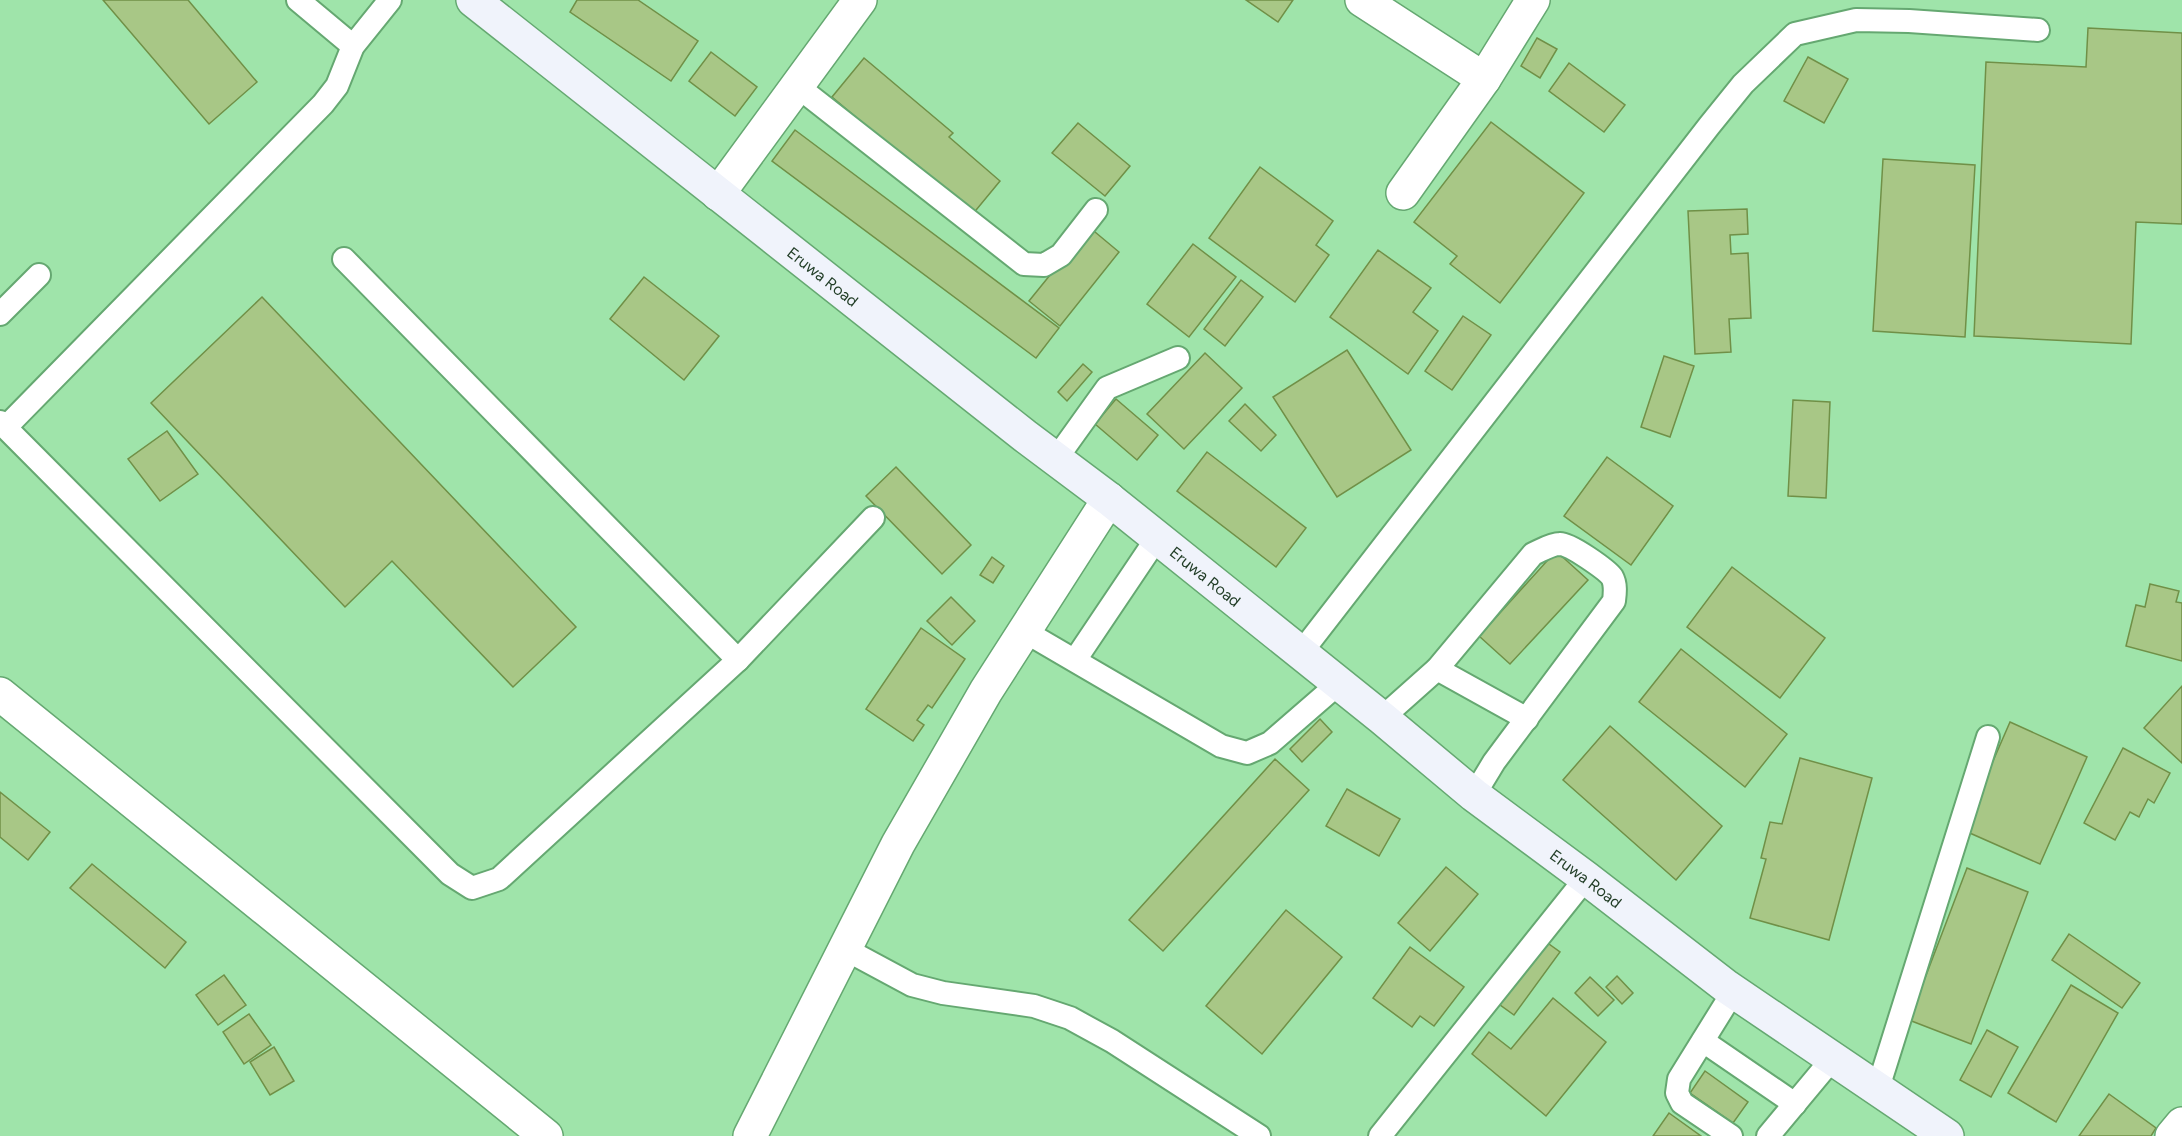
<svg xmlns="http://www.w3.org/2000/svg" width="2182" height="1136" font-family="Figtree,sans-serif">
  <rect width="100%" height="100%" fill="#9fe4aa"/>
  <g fill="#a8c786" stroke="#709047" stroke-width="1.5">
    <path d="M 103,0 L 188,0 L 257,82 L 209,124 Z"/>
    <path d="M 577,0 L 638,0 L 698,41 L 671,81 L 570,12 Z"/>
    <path d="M 1246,0 L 1293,0 L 1278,22 Z"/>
    <path d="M 2088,28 L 2182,33 L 2182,224 L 2136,222 L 2131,344 L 1974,336 L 1986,62 L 2086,67 Z"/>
    <path d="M 1537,38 L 1557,49 L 1540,78 L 1521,66 Z"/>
    <path d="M 711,52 L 757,87 L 735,116 L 689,81 Z"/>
    <path d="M 1808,57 L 1848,79 L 1824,123 L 1784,101 Z"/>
    <path d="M 864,58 L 953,133 L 949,137 L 1000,181 L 972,215 L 832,97 Z"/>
    <path d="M 1569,63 L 1625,105 L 1604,132 L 1549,91 Z"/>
    <path d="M 1491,122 L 1584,193 L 1500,303 L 1450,264 L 1457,256 L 1414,222 Z"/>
    <path d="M 1078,123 L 1130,166 L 1105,196 L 1052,153 Z"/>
    <path d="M 795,130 L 1059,328 L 1036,358 L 772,161 Z"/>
    <path d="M 1883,159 L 1975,165 L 1965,337 L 1873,331 Z"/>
    <path d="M 1260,167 L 1333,221 L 1316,245 L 1329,255 L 1295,302 L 1209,238 Z"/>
    <path d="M 1747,209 L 1748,234 L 1730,235 L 1731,254 L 1748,253 L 1751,318 L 1729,319 L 1731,352 L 1695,354 L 1688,211 Z"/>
    <path d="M 1089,227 L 1119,252 L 1060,326 L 1029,301 Z"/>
    <path d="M 1193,244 L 1236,277 L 1189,337 L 1147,304 Z"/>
    <path d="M 1378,250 L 1431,288 L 1413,312 L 1438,331 L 1408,374 L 1330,317 Z"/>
    <path d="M 644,277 L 719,336 L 684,380 L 610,319 Z"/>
    <path d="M 1241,280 L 1263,297 L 1225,346 L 1204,329 Z"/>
    <path d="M 262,297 L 576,627 L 513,687 L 392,561 L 345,607 L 151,403 Z"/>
    <path d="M 1463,316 L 1491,335 L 1452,390 L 1425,371 Z"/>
    <path d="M 1347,350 L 1411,450 L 1337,497 L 1273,397 Z"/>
    <path d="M 1205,353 L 1242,388 L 1184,449 L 1147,414 Z"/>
    <path d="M 1664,356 L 1694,366 L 1670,437 L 1641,427 Z"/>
    <path d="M 1083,364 L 1092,372 L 1067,401 L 1058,392 Z"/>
    <path d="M 1116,399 L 1158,435 L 1137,460 L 1095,424 Z"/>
    <path d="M 1793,400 L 1830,402 L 1826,498 L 1788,496 Z"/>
    <path d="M 1245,404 L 1276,435 L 1261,451 L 1229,421 Z"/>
    <path d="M 167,431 L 198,474 L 160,501 L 128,459 Z"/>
    <path d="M 1207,452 L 1306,528 L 1276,567 L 1177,491 Z"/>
    <path d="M 1607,457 L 1673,506 L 1631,565 L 1564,516 Z"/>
    <path d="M 896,467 L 971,545 L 942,574 L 866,496 Z"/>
    <path d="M 1556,551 L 1588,580 L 1510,664 L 1479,636 Z"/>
    <path d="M 992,557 L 1004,566 L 993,583 L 980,575 Z"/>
    <path d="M 1732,567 L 1825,638 L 1780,698 L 1687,627 Z"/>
    <path d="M 2150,584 L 2179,591 L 2176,602 L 2182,603 L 2182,661 L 2126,646 L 2136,605 L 2145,607 Z"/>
    <path d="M 951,597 L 975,621 L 952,645 L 927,621 Z"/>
    <path d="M 921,628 L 965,659 L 932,708 L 928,705 L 917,720 L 924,725 L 913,741 L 866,709 Z"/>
    <path d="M 1681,649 L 1787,734 L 1745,787 L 1639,702 Z"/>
    <path d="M 2182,686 L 2182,763 L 2144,728 Z"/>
    <path d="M 1320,719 L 1332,732 L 1302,762 L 1290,749 Z"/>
    <path d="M 2010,722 L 2087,757 L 2040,864 L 1963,830 Z"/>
    <path d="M 1610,726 L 1722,826 L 1676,880 L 1563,780 Z"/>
    <path d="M 2123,748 L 2170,773 L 2154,803 L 2148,799 L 2139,817 L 2130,812 L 2115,840 L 2084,823 Z"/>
    <path d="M 1800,758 L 1872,778 L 1829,940 L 1750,918 L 1766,859 L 1761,858 L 1770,822 L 1782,824 Z"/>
    <path d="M 1275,759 L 1309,790 L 1163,951 L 1129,920 Z"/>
    <path d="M 1347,789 L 1400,819 L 1379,856 L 1326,826 Z"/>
    <path d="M 0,792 L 50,832 L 28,860 L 0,837 Z"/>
    <path d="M 92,864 L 186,942 L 165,968 L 70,888 Z"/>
    <path d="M 1446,867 L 1478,894 L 1430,951 L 1398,923 Z"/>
    <path d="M 1967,868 L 2028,892 L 1971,1044 L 1909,1020 Z"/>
    <path d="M 1286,910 L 1342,957 L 1262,1054 L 1206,1006 Z"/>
    <path d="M 2069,934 L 2140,983 L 2122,1008 L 2052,960 Z"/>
    <path d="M 1542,939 L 1560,952 L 1514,1015 L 1496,1002 Z"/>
    <path d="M 1410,947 L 1464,987 L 1434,1026 L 1420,1016 L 1412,1027 L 1373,998 Z"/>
    <path d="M 224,975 L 246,1005 L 218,1025 L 196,995 Z"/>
    <path d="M 1617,976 L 1633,993 L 1622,1004 L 1606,987 Z"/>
    <path d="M 1590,977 L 1614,1000 L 1598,1016 L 1575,993 Z"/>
    <path d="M 2071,985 L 2118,1013 L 2056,1122 L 2008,1093 Z"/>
    <path d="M 1553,998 L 1606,1042 L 1546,1116 L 1472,1054 L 1489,1032 L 1511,1049 Z"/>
    <path d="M 249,1014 L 271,1045 L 244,1064 L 223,1032 Z"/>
    <path d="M 1987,1030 L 2018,1047 L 1991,1097 L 1960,1080 Z"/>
    <path d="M 274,1047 L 294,1081 L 270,1095 L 250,1062 Z"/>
    <path d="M 1705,1071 L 1748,1102 L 1733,1123 L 1690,1093 Z"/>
    <path d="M 2109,1094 L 2156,1128 L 2151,1136 L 2079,1136 Z"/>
    <path d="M 1669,1113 L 1701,1136 L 1653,1136 Z"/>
  </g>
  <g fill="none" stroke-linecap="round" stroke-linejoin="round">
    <defs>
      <g id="service">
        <path d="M 298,0 L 353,46"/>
        <path d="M 797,86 L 1024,264 L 1044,265 L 1061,255 L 1096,210"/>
        <path d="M 344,259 L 738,660"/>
        <path d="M 0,314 L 39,275"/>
        <path d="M 0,422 L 450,874 L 472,888 L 499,879 L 738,660 L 873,518"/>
        <path d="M 6,427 L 323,104 L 337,86 L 353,46 L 390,0"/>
        <path d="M 1056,459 L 1107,388 L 1178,358"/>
        <path d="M 1024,631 L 1221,746 L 1247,753 L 1270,743 L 1338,684"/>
        <path d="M 1300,654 L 1709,126 L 1743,84 L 1795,34 L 1856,20 L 1909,21 L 2038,30"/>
        <path d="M 1075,660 L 1157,538"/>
        <path d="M 1437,669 L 1527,719"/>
        <path d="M 1382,718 L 1437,669 L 1533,554 C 1542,550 1551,544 1560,544 C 1569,543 1607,570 1612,577 C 1616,584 1615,593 1614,601 L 1494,762 L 1474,795"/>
        <path d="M 845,949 L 912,985 L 943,993 L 1034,1006 L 1070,1018 L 1112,1041 L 1259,1136"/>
        <path d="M 1703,1041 L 1795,1104"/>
        <path d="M 1878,1088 L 1988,737"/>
        <path d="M 1380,1136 L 1586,878"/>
        <path d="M 1731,1136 L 1682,1103 L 1677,1093 L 1679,1079 L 1733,992"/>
        <path d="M 1768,1136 L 1833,1058"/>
      </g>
      <g id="minor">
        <path d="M 1362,0 L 1484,79"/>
        <path d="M 1403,193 L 1484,79 L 1533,0"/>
        <path d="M 718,194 L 860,0"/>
        <path d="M 0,694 L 546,1136"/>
        <path d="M 750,1136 L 898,844 L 986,691 L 1109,499"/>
        <path d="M 2172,1136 L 2182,1124"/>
      </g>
      <g id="secondary">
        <path id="s1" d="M 473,0 L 1025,436 L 1109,499 L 1382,718 L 1474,795 L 1586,878 L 1727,987 L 1947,1136"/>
      </g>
    </defs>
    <use href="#service" stroke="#65a871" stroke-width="26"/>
    <use href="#minor" stroke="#65a871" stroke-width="36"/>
    <use href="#secondary" stroke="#65a871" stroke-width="36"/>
    <use href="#service" stroke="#fff" stroke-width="22"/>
    <use href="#minor" stroke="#fff" stroke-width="33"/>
    <use href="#secondary" stroke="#f0f3fb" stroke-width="33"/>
  </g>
  <g text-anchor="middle" stroke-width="4.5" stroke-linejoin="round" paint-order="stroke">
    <g font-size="16" fill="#1f3b24" stroke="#9fe4aa">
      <text dy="6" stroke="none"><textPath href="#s1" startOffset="446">Eruwa Road</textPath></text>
      <text dy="6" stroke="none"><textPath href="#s1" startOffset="932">Eruwa Road</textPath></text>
      <text dy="6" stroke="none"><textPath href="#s1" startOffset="1418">Eruwa Road</textPath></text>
    </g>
  </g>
</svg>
